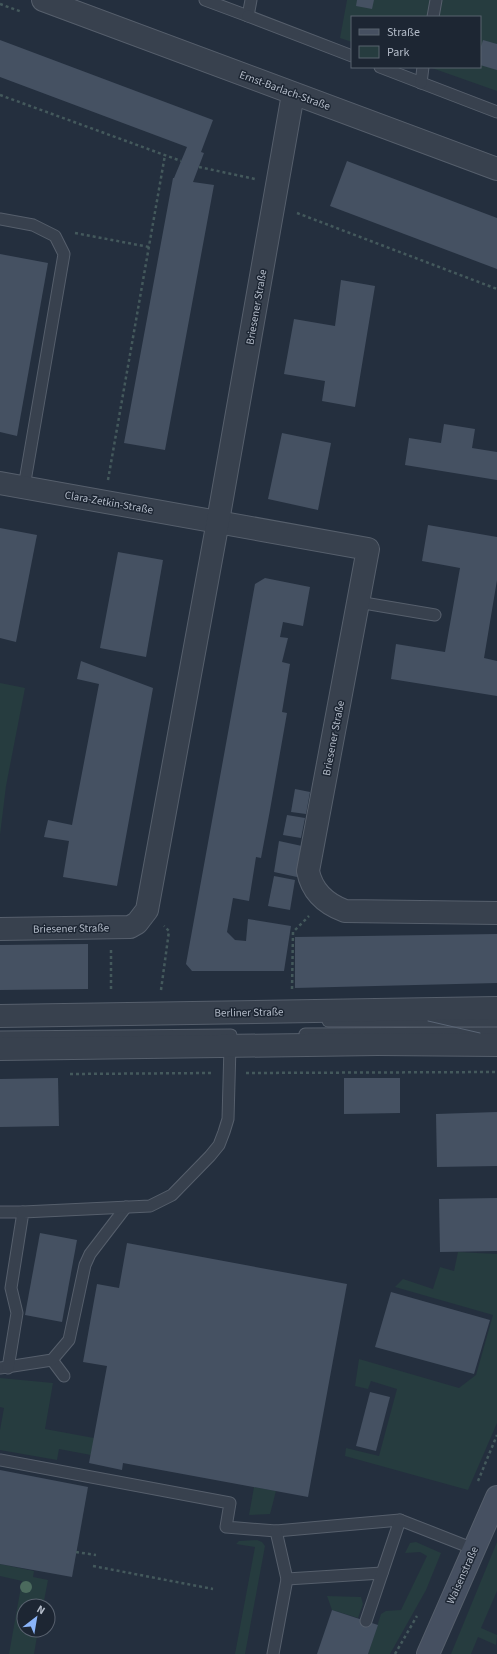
<svg xmlns="http://www.w3.org/2000/svg" width="497" height="1654" font-family="'Source Sans 3',sans-serif">
  <rect width="100%" height="100%" fill="#242f3e"/>
  <g fill="#263c3f">
    <path d="M 347,0 L 497,0 L 497,91 L 429,67 L 480,67 L 480,17 L 352,17 L 352,42 L 340,38 Z"/>
    <path d="M 0,683 L 25,688 L 6,786 L 0,835 Z"/>
    <path d="M 458,1252 L 497,1254 L 497,1423 L 468,1490 L 345,1456 L 346,1448 L 379,1456 L 397,1389 L 371,1381 L 368,1389 L 355,1386 L 359,1359 L 459,1388 L 476,1375 L 493,1315 L 395,1287 L 403,1279 L 433,1289 L 440,1267 L 454,1271 Z"/>
    <path d="M 0,1378 L 53,1383 L 45,1429 L 94,1438 L 91,1455 L 59,1449 L 57,1460 L 0,1450 L 0,1430 L 4,1408 L 0,1407 Z"/>
    <path d="M 254,1487 L 276,1491 L 270,1514 L 249,1515 Z"/>
    <path d="M 257,1540 L 262,1542 L 265,1546 L 245,1654 L 235,1654 L 255,1547 L 236,1544 L 239,1541 Z"/>
    <path d="M 416,1542 L 441,1553 L 426,1590 L 390,1654 L 368,1654 L 381,1614 L 386,1611 L 401,1610 L 427,1556 L 420,1552 L 405,1553 L 410,1543 Z"/>
    <path d="M 497,1542 L 497,1591 L 481,1628 L 497,1635 L 496,1645 L 478,1637 L 471,1654 L 451,1654 Z"/>
    <path d="M 0,1564 L 34,1571 L 33,1577 L 48,1580 L 43,1606 L 24,1606 L 24,1630 L 38,1630 L 34,1654 L 9,1654 L 22,1581 L 0,1576 Z"/>
    <path d="M 327,1596 L 361,1597 L 363,1604 L 358,1618 L 332,1610 Z"/>
  </g>
  <g fill="#455162">
    <path d="M 357,0 L 374,0 L 372,9 L 356,6 Z"/>
    <path d="M 0,40 L 213,120 L 201,152 L 204,153 L 193,182 L 214,185 L 165,450 L 124,443 L 173,178 L 174,178 L 187,147 L 0,77 Z"/>
    <path d="M 483,40 L 497,44 L 497,70 L 480,65 L 480,50 Z"/>
    <path d="M 347,161 L 497,218 L 497,269 L 330,206 Z"/>
    <path d="M 0,254 L 48,263 L 17,436 L 0,432 Z"/>
    <path d="M 341,280 L 375,286 L 355,407 L 322,401 L 325,381 L 284,374 L 294,319 L 335,326 Z"/>
    <path d="M 444,424 L 475,429 L 472,448 L 497,452 L 497,480 L 405,465 L 409,438 L 441,443 Z"/>
    <path d="M 282,433 L 331,443 L 318,510 L 268,499 Z"/>
    <path d="M 428,525 L 497,537 L 497,580 L 484,658 L 497,661 L 497,696 L 391,679 L 396,644 L 445,652 L 460,568 L 422,561 Z"/>
    <path d="M 0,528 L 37,535 L 16,642 L 0,638 Z"/>
    <path d="M 118,552 L 163,560 L 146,657 L 100,648 Z"/>
    <path d="M 265,578 L 310,587 L 303,626 L 283,622 L 280,637 L 288,638 L 282,662 L 290,664 L 282,712 L 287,713 L 270,810 L 261,858 L 256,857 L 249,901 L 233,898 L 227,932 L 235,940 L 246,941 L 248,919 L 291,926 L 284,971 L 192,971 L 186,964 L 255,584 Z"/>
    <path d="M 81,661 L 153,688 L 117,886 L 63,877 L 69,841 L 44,837 L 48,820 L 72,825 L 99,684 L 77,679 Z"/>
    <path d="M 295,789 L 310,792 L 306,814 L 291,812 Z"/>
    <path d="M 287,815 L 305,818 L 301,838 L 283,835 Z"/>
    <path d="M 279,841 L 302,846 L 297,877 L 274,872 Z"/>
    <path d="M 274,876 L 295,880 L 290,910 L 268,906 Z"/>
    <path d="M 497,934 L 497,983 L 295,988 L 295,937 Z"/>
    <path d="M 88,944 L 88,989 L 0,990 L 0,945 Z"/>
    <path d="M 58,1078 L 59,1126 L 0,1127 L 0,1079 Z"/>
    <path d="M 344,1078 L 400,1078 L 400,1113 L 344,1114 Z"/>
    <path d="M 497,1112 L 497,1166 L 437,1167 L 436,1114 Z"/>
    <path d="M 497,1198 L 497,1251 L 440,1252 L 439,1199 Z"/>
    <path d="M 40,1233 L 77,1240 L 62,1322 L 25,1315 Z"/>
    <path d="M 127,1243 L 347,1284 L 308,1497 L 123,1463 L 122,1470 L 89,1463 L 107,1366 L 83,1362 L 97,1284 L 119,1288 Z"/>
    <path d="M 391,1292 L 490,1320 L 474,1374 L 375,1347 Z"/>
    <path d="M 370,1392 L 390,1397 L 376,1451 L 356,1446 Z"/>
    <path d="M 0,1470 L 88,1487 L 72,1577 L 0,1564 Z"/>
    <path d="M 332,1610 L 378,1625 L 368,1654 L 317,1654 Z"/>
  </g>
  <g fill="none" stroke-linecap="round" stroke-linejoin="round">
    <defs>
      <g id="lane">
        <path d="M 205,0 L 248,16 L 251,0"/>
        <path d="M 248,16 L 352,56"/>
        <path d="M 433,17 L 436,0"/>
        <path d="M 380,67 L 497,112"/>
        <path d="M 421,83 L 423,67"/>
        <path d="M 0,219 L 33,225 L 55,236 L 64,254 L 24,487"/>
        <path d="M 358,602 L 435,615"/>
        <path d="M 328,1021 L 497,1021"/>
        <path d="M 305,1034 L 497,1033"/>
        <path d="M 0,1037 L 231,1035"/>
        <path d="M 0,1212 L 23,1212"/>
        <path d="M 52,1360 L 64,1376"/>
        <path d="M 0,1368 L 52,1360 L 69,1340 L 85,1265 L 90,1254 L 126,1207"/>
        <path d="M 8,1368 L 17,1313 L 11,1288 L 23,1212 L 150,1206 L 172,1195 L 210,1156 L 219,1145 L 224,1132 L 228,1119 L 230,1046"/>
        <path d="M 0,1460 L 230,1503 L 226,1527 L 276,1531 L 400,1520 L 474,1549"/>
        <path d="M 287,1579 L 382,1573"/>
        <path d="M 366,1621 L 400,1520"/>
        <path d="M 273,1654 L 287,1579 L 276,1531"/>
      </g>
      <g id="street">
        <path d="M 43,0 L 497,169"/>
        <path d="M 0,483 L 368,549 L 308,871 C 312,892 326,904 345,911 L 497,913"/>
        <path d="M 0,929 L 130,927 L 137,923 L 147,910 L 218,521 L 293,94"/>
        <path d="M 0,1016 L 497,1008"/>
        <path d="M 0,1049 L 378,1044 L 497,1045"/>
      </g>
      <path id="secondary" d="M 428,1654 L 497,1497"/>
    </defs>
    <use href="#lane" stroke="#565f6c" stroke-width="13"/>
    <use href="#street" stroke="#565f6c" stroke-width="24"/>
    <use href="#secondary" stroke="#565f6c" stroke-width="24"/>
    <g stroke="#44595c" stroke-width="2.5" stroke-dasharray="3 3" stroke-linecap="butt">
      <path d="M 0,4 L 22,12"/>
      <path d="M 0,95 L 181,161"/>
      <path d="M 199,167 L 255,179"/>
      <path d="M 297,213 L 497,289"/>
      <path d="M 75,233 L 149,247"/>
      <path d="M 108,480 L 165,155"/>
      <path d="M 111,950 L 111,991"/>
      <path d="M 292,989 L 293,932 L 309,916"/>
      <path d="M 161,990 L 169,931 L 164,926"/>
      <path d="M 246,1073 L 497,1072"/>
      <path d="M 70,1074 L 211,1073"/>
      <path d="M 478,1481 L 497,1435"/>
      <path d="M 76,1552 L 96,1555"/>
      <path d="M 93,1566 L 213,1589"/>
      <path d="M 395,1654 L 417,1616"/>
    </g>
    <use href="#lane" stroke="#38414e" stroke-width="11"/>
    <use href="#street" stroke="#38414e" stroke-width="22"/>
    <use href="#secondary" stroke="#465061" stroke-width="22"/>
    <path stroke="#5a6575" stroke-width="1" d="M 428,1021 L 480,1033"/>
  </g>
  <circle fill="#4b6a5d" cx="26" cy="1587" r="6"/>
  <g text-anchor="middle" stroke-width="3" stroke-linejoin="round" paint-order="stroke">
    <g font-size="11" fill="#b4bcc9" stroke="#1d2633">
      <text transform="translate(285 90) rotate(20)" y="4">Ernst-Barlach-Straße</text>
      <text transform="translate(256 307) rotate(-80)" y="4">Briesener Straße</text>
      <text transform="translate(109 502) rotate(10)" y="4">Clara-Zetkin-Straße</text>
      <text transform="translate(333 738) rotate(-79)" y="4">Briesener Straße</text>
      <text transform="translate(71 928) rotate(-1)" y="4">Briesener Straße</text>
      <text transform="translate(249 1012) rotate(-1)" y="4">Berliner Straße</text>
      <text transform="translate(462 1575) rotate(-66)" y="4">Waisenstraße</text>
    </g>
  </g>
  <rect x="351" y="16" width="130" height="52" fill="#1d2633" stroke="#59626f"/>
  <rect x="359" y="29" width="20" height="6" fill="#465061" stroke="#59626f"/>
  <text x="387" y="36" font-size="12" fill="#b4bcc9">Straße</text>
  <rect x="359" y="46" width="20" height="12" fill="#263c3f" stroke="#59626f"/>
  <text x="387" y="56" font-size="12" fill="#b4bcc9">Park</text>
  <g transform="translate(36 1618) rotate(31)"><circle r="19" fill="#1d2633" stroke="#59626f"/>
  <path d="M0-3L7 15L0 10L-7 15Z" fill="#8ab4f8"/>
  <text y="-6" font-size="11" font-weight="bold" text-anchor="middle" fill="#b4bcc9">N</text>
  </g>
</svg>
